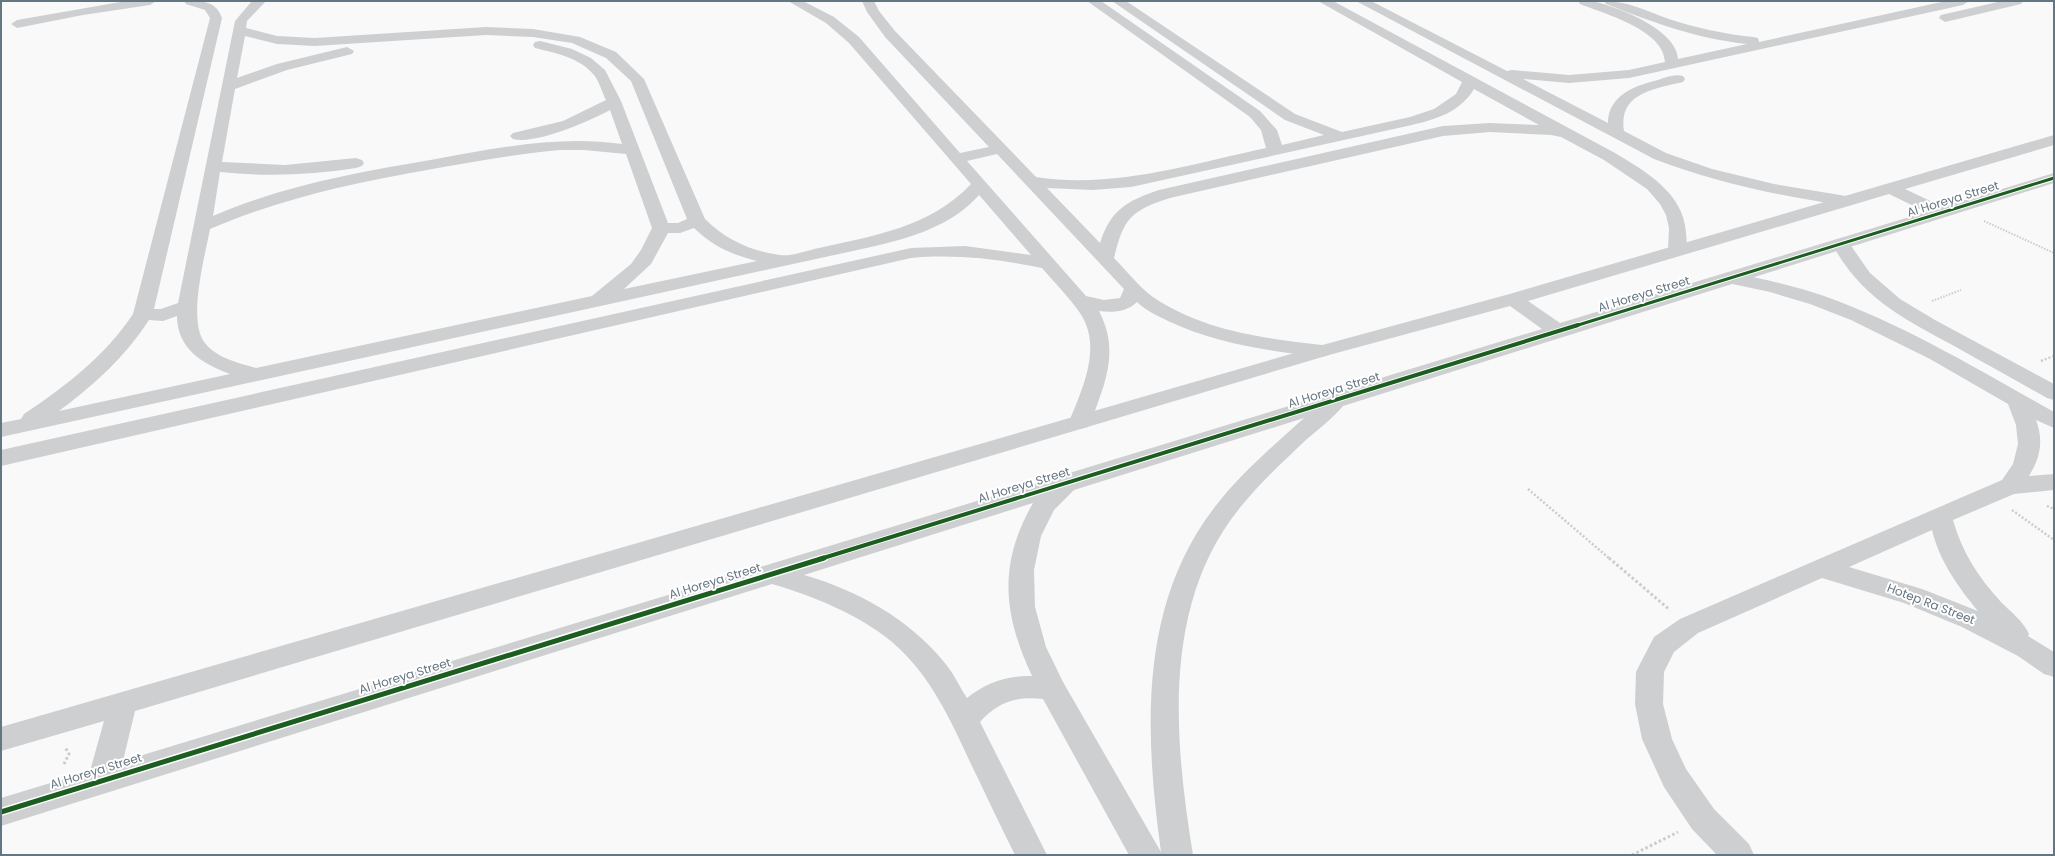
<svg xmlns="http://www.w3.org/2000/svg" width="2055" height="856" font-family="Poppins,sans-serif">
  <rect width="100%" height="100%" fill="#f9f9f9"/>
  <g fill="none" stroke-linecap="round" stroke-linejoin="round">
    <g stroke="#cbcccd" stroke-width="2" stroke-dasharray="1.5 1.5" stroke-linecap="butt">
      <path d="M 1984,221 L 2054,253"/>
      <path d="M 1932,301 L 1961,290"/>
    </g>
    <g stroke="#cbcccd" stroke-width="2.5" stroke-dasharray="2 2" stroke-linecap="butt">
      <path d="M 2041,361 L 2054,356"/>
      <path d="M 1528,489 L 1610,559"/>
      <path d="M 2047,506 L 2054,509"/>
      <path d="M 2012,510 L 2054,540"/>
    </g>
    <g stroke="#cbcccd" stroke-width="3" stroke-dasharray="2.5 2.5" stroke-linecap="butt">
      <path d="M 1609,558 L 1670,610"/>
      <path d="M 64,764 L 69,754 L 65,747"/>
      <path d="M 1632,855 L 1678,832"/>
    </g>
    <g fill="#cecfd0" fill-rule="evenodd">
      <path d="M 126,1 L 156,1 L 150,5 L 83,15 L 17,28 L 11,24 L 17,20 Z"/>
      <path d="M 184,1 C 201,1 216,0 222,18 L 154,309 L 161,309 L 178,303 L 235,21 L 252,1 L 266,1 L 247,21 L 246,28 L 277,36 L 315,38 L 486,27 L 533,29 L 580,37 L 616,52 L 644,79 L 705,219 C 726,240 751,251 780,255 C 791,257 808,250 819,248 C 873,236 931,227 971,184 L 849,43 L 826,23 L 788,1 L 803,1 L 834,17 L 859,37 L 960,153 L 989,147 L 885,37 L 867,12 L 862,1 L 874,1 L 879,11 L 895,31 L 1036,177 C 1114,189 1191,164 1266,148 L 1261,130 L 1250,117 L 1087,1 L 1101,1 L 1260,111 L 1277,130 L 1282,145 L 1324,135 L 1285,120 L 1112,1 L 1126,1 L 1295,114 L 1342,132 L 1410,117 L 1434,109 L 1456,94 L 1462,82 L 1318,1 L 1333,1 L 1615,153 C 1645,171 1684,193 1686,233 C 1687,240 1687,248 1683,254 L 1677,255 L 1671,254 L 1668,250 L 1669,228 L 1666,215 L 1660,204 L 1647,189 L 1604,160 L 1561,137 L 1551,135 L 1490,132 L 1443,136 L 1170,198 C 1130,211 1124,218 1114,258 C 1126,270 1139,287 1153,297 C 1203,331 1263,338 1322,345 L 1329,347 L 1332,351 L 1329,355 L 1322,357 C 1269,351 1217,344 1168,321 C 1158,316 1145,310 1137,302 C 1127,312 1112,313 1099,311 C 1120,352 1105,382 1091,422 L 1088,427 L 1080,429 L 1072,427 L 1069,422 C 1082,389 1103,347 1080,313 C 1069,297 1054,282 1042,268 C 998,259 956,254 911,258 L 1,466 L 1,450 L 911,248 L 965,246 L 1031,255 L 979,195 C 952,226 910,238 871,247 L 1,437 L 1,423 L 21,419 L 24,414 C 66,386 105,356 133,314 L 210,18 L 205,10 L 186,4 ZM 486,35 L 533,37 L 572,43 L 606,58 L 631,81 L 687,219 L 678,223 L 668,223 L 621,101 L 605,70 L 591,58 L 572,49 L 540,41 L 535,42 L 533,45 L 535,48 C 556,53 580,58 594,75 C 599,81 602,92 606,100 L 563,121 L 513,133 L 510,136 L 513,139 C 535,145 590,121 610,110 L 622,144 C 560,135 497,148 436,159 C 360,172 284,185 213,216 L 220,172 C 266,177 311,175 356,168 L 362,166 L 364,163 L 362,160 L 356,158 L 285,165 L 222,162 L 235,89 L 287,70 L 352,54 L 354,51 L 347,47 L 277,64 L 237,78 L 245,36 L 277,44 L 315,46 ZM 1474,89 L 1539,125 L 1490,123 L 1443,126 L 1159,190 C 1127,201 1111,209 1100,243 L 1047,188 L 1093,190 L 1131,187 L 1412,125 C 1437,119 1460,112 1474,89 ZM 560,150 L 584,150 L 626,154 L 652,228 L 641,250 L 631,264 L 592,296 L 256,368 C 238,363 217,358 205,343 C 187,321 205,256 210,229 C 280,199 352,183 427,170 C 471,162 515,154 560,150 ZM 997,154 L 1124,289 L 1120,298 L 1104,300 L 1086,296 L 967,161 ZM 694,228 C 712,246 733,255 757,261 L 624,289 L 651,264 L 668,233 L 680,233 ZM 177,316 C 177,349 203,364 230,374 L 59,411 C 94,385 125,357 149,320 L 163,321 Z"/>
      <path d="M 1356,1 L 1371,1 L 1507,71 L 1512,70 L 1569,75 L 1629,70 L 1665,62 C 1664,30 1605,14 1580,4 L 1578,1 C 1584,1 1591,0 1596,2 C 1620,8 1677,30 1678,59 L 1747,44 C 1698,39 1652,22 1606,4 L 1604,1 C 1628,1 1646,11 1669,19 C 1696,28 1724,34 1753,37 L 1758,38 L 1759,42 L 1946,1 L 1969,1 L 1963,5 L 1629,78 L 1569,83 L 1523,79 L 1608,123 C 1608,95 1636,85 1658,80 C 1666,77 1675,74 1683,76 L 1685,79 L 1683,82 C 1654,89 1618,93 1624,131 L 1666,153 L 1712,169 L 1774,184 L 1852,197 L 1854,201 L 1852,205 L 1846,206 C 1780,196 1717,183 1654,159 Z"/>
      <path d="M 2002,1 L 2023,1 L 2021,4 L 1945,22 L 1939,18 L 1941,15 Z"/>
      <path d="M 1841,239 L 1847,240 L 1870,273 L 1900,299 L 1935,320 L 2054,384 L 2054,400 L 2047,398 C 2017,381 1986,364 1956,347 C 1903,318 1862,299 1832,244 L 1835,240 Z"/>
      <path d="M 1730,272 C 1762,279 1793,285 1824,296 C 1905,325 1979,370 2054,412 L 2054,428 L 2036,420 C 2044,441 2040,458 2029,476 L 2054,474 L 2054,490 L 2014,494 L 1953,520 C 1962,552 1978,577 2001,602 C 2011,612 2023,621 2029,634 L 2028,636 L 2054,652 L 2054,677 L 2044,674 L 2018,656 L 1962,627 L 1904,603 L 1822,578 L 1698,633 L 1674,652 L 1664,672 L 1663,704 L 1672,739 L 1686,769 L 1714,809 L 1749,844 L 1754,855 L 1717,855 L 1692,829 L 1664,787 L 1642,739 L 1635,704 L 1636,672 L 1640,664 L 1654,637 L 1680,619 L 2002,480 L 2013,464 L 2018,444 L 2016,425 L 2008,404 L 1930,359 L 1851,320 L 1810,304 L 1770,292 L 1723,282 L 1721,278 L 1723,274 ZM 1932,530 C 1939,560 1958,587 1978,611 L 1922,589 L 1849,567 Z"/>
    </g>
    <path fill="#cecfd0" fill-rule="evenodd" d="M 2054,135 L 2054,145 L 1905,189 L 1943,207 L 2054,173 L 2054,183 L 1343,406 C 1333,418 1319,429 1307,439 C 1285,460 1263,480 1243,504 C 1161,601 1174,738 1193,855 L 1129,855 L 1043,699 C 1017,696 998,702 980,722 L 1047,855 L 1015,855 C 1000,825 986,795 971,764 C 951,721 930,674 892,642 C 860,615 813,596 772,584 L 1,826 L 1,798 L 90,771 L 104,721 L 1,751 L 1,727 L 1315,347 L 1506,295 ZM 1889,194 L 1926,212 L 1560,323 L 1528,301 ZM 1510,306 L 1542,329 L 123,761 L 135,711 L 1329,355 ZM 1304,418 C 1273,446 1240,474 1214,508 C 1138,607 1145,735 1161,852 L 1063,682 L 1046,647 L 1035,607 L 1034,570 L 1041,536 L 1054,510 L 1074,490 ZM 1033,503 C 998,564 1003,614 1032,676 C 1008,675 985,683 967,698 C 959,686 953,672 944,662 C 909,619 857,590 804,575 Z"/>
    <defs>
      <path id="cycleway-far2" d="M 1575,326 L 2054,178"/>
      <path id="cycleway-far1" d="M 820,559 L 1578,325"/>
      <path id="cycleway" d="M 1,812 L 824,558"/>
    </defs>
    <use href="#cycleway-far2" stroke="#fff" stroke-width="5"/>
    <use href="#cycleway-far1" stroke="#fff" stroke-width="6"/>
    <use href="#cycleway" stroke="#fff" stroke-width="8"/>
    <use href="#cycleway-far2" stroke="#1b5e20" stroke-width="3"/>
    <use href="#cycleway-far1" stroke="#1b5e20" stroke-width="4"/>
    <use href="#cycleway" stroke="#1b5e20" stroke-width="5"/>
  </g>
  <g text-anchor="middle" stroke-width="4" stroke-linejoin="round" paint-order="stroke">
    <g font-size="12" fill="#657683" stroke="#fff">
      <text transform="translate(1953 199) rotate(-17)" y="4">Al Horeya Street</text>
      <text transform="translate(1644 294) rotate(-17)" y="4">Al Horeya Street</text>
      <text transform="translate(1334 390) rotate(-17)" y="4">Al Horeya Street</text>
      <text transform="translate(1024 485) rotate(-17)" y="4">Al Horeya Street</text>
      <text transform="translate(715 581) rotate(-17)" y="4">Al Horeya Street</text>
      <text transform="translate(1931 604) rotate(21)" y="4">Hotep Ra Street</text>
      <text transform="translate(405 676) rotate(-17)" y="4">Al Horeya Street</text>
      <text transform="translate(96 771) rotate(-17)" y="4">Al Horeya Street</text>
    </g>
  </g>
  <rect width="2055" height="856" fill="none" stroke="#657683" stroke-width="4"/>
</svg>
